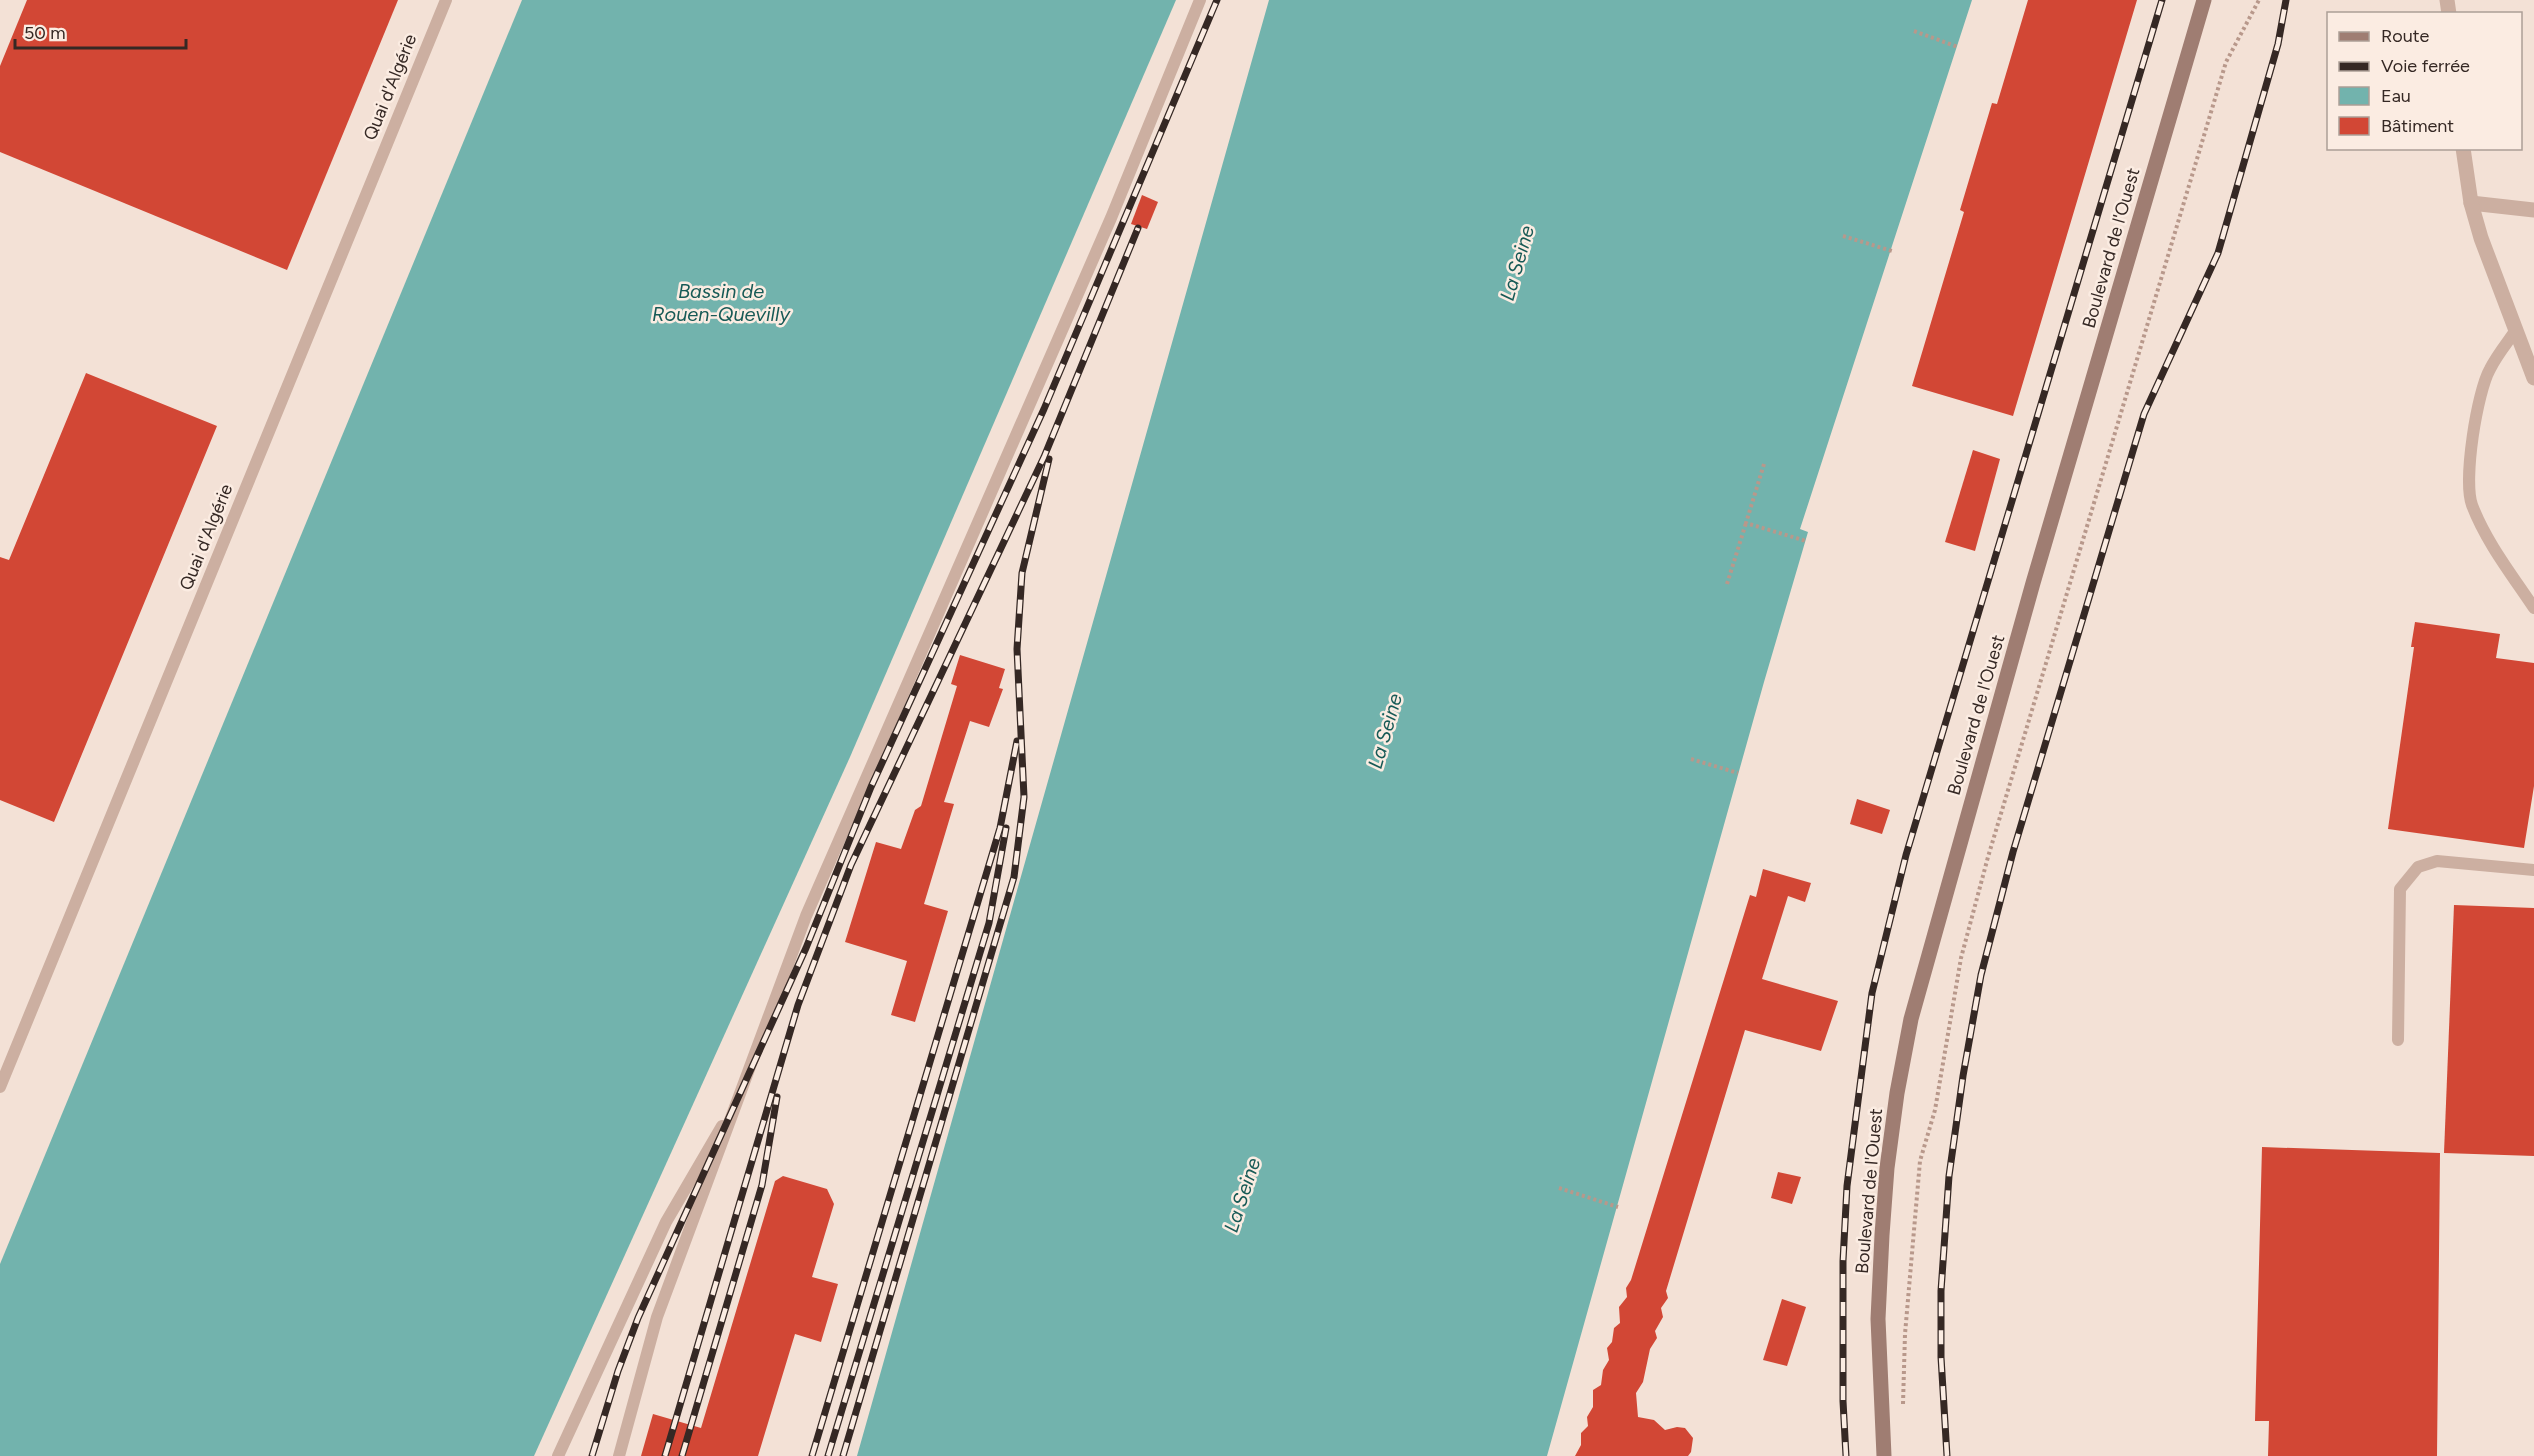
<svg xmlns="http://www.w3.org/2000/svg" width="2534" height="1456" font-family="Figtree,sans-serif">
  <rect width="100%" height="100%" fill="#f3e1d6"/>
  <g fill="#72b3ad">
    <path d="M 522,0 L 1176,0 L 850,757 L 534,1456 L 0,1456 L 0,1264 Z"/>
    <path d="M 1269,0 L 1972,0 L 1800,529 L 1808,532 L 1764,682 L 1547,1456 L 857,1456 Z"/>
  </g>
  <g fill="#d24735">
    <path d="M 27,0 L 398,0 L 287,270 L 0,152 L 0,66 Z"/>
    <path d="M 2028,0 L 2137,0 L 2013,416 L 1912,386 L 1964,212 L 1960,210 L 1992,103 L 1997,104 Z"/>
    <path d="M 1142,195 L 1158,202 L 1147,229 L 1131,224 Z"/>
    <path d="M 86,373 L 217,426 L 54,822 L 0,800 L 0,557 L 9,560 Z"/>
    <path d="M 1973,450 L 2000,459 L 1975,551 L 1945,542 Z"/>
    <path d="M 2415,622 L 2500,634 L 2496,658 L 2534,663 L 2534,786 L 2524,848 L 2388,829 L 2414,647 L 2411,647 Z"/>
    <path d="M 960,655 L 1005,669 L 999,688 L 1003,689 L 989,727 L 970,721 L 944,802 L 954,804 L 924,904 L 948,911 L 915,1022 L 891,1015 L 907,961 L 845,942 L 876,842 L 901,849 L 915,810 L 921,806 L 957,686 L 951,684 Z"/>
    <path d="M 1857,799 L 1890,810 L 1882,834 L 1850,824 Z"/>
    <path d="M 1763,869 L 1811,883 L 1805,902 L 1788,896 L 1762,979 L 1838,1001 L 1821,1051 L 1745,1030 L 1666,1291 L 1668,1298 L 1661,1308 L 1663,1317 L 1655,1331 L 1657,1338 L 1650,1349 L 1643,1382 L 1636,1393 L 1638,1417 L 1654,1420 L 1665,1430 L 1677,1427 L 1685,1428 L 1693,1438 L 1691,1452 L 1688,1456 L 1575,1456 L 1581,1445 L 1581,1433 L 1588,1426 L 1587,1417 L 1593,1407 L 1593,1390 L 1601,1385 L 1603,1370 L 1609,1360 L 1607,1348 L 1612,1342 L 1614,1328 L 1620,1323 L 1619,1307 L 1627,1297 L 1626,1288 L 1631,1280 L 1750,895 L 1756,897 Z"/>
    <path d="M 2454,905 L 2534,908 L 2534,1156 L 2444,1153 Z"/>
    <path d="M 2262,1147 L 2440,1153 L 2437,1456 L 2268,1456 L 2269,1421 L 2255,1421 Z"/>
    <path d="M 1778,1172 L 1801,1177 L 1792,1204 L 1771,1198 Z"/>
    <path d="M 783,1176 L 827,1189 L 834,1204 L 812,1277 L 838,1284 L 821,1342 L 795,1334 L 758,1456 L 641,1456 L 653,1414 L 701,1428 L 775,1181 Z"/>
    <path d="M 1782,1299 L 1806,1307 L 1787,1366 L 1763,1360 Z"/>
  </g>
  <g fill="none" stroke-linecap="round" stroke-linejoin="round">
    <g stroke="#b8988b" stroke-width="4" stroke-dasharray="3 3" stroke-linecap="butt">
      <path d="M 1914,31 L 1958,47"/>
      <path d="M 1843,236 L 1892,251"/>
      <path d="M 1764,464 L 1746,523 L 1806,541"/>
      <path d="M 1727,584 L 1746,523"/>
      <path d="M 1691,759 L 1738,773"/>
      <path d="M 1559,1188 L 1618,1207"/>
      <path d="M 1903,1404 L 1905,1334 L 1920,1161 L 1935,1110 L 1961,958 L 1988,857 L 2226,62 L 2259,0"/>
    </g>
    <g stroke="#ccafa1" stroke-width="12">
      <path d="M 2516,330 C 2507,343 2497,355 2490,369 C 2477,392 2463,480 2472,505 C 2486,542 2512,575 2534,608"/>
      <path d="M 2398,1040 L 2400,889 L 2418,867 L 2437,861 L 2534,870"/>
      <path d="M 0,1087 L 446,0"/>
      <path d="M 558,1456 L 666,1222 L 722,1126"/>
      <path d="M 619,1456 L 657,1317 L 806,916 L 1111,218 L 1200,0"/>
    </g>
    <path stroke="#ccafa1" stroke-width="15" d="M 2471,203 L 2534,210"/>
    <g stroke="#ccafa1" stroke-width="15">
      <path d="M 2447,0 L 2449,14"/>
      <path d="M 2463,148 L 2471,203 L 2481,238 L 2534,378"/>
    </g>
    <path stroke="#9f7d72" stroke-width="15" d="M 1884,1456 L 1878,1319 L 1882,1235 L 1887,1168 L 1897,1093 L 1911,1019 L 2033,583 L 2204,0"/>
    <defs>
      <g id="rail">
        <path d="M 592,1456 L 618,1371 L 638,1318 L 806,948 L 871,787 L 1044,409 L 1217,0"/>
        <path d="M 665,1456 L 798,1005 L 851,865 L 1044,457 L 1138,228"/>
        <path d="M 682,1456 L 762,1185 L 777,1097"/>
        <path d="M 812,1456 L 1000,828 L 1017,741"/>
        <path d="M 828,1456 L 989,923 L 1006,828"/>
        <path d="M 843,1456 L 1014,877 L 1024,797 L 1017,649 L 1022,573 L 1049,459"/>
        <path d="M 1846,1456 L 1843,1401 L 1843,1261 L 1847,1186 L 1872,993 L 1906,855 L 2162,0"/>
        <path d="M 1947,1456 L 1941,1357 L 1941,1291 L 1949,1176 L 1963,1076 L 1981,975 L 2013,852 L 2144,414 L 2218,253 L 2278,44 L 2286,0"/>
      </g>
    </defs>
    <use href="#rail" stroke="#352824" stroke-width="7"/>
    <use href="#rail" stroke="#fbece2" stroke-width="4.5" stroke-dasharray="14" stroke-linecap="butt"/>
  </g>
  <g text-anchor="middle" stroke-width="5" stroke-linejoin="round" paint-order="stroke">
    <g font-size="18" fill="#352824" stroke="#fbece2">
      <text transform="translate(390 87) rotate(-68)" y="6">Quai d'Algérie</text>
      <text transform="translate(2111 248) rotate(-74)" y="6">Boulevard de l'Ouest</text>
      <text transform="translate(206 537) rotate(-68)" y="6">Quai d'Algérie</text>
      <text transform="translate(1976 715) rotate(-74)" y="6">Boulevard de l'Ouest</text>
      <text transform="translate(1869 1191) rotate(-85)" y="6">Boulevard de l'Ouest</text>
    </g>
    <g font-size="20" font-style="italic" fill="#175a56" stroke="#fbece2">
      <text transform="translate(1517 263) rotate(-74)" y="7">La Seine</text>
      <text x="721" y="298">Bassin de<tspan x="721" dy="23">Rouen-Quevilly</tspan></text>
      <text transform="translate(1385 731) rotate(-74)" y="7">La Seine</text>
      <text transform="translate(1242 1195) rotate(-72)" y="7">La Seine</text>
    </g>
  </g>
  <rect x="2327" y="12" width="195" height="138" fill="#fbece2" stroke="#ac9e96" stroke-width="1.5"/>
  <rect x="2339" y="32" width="30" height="9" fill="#9f7d72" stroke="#ac9e96" stroke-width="1.5"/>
  <text x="2381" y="42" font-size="18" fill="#352824">Route</text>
  <rect x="2339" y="62" width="30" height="9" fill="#352824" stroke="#ac9e96" stroke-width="1.5"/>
  <text x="2381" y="72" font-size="18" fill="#352824">Voie ferrée</text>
  <rect x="2339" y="87" width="30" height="18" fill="#72b3ad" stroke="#ac9e96" stroke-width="1.5"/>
  <text x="2381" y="102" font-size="18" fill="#352824">Eau</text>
  <rect x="2339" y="117" width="30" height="18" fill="#d24735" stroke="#ac9e96" stroke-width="1.5"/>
  <text x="2381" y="132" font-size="18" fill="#352824">Bâtiment</text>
  <path d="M15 39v9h171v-9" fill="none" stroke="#352824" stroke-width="3"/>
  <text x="24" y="39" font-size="18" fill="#352824" stroke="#fbece2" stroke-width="4.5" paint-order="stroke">50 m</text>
</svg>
